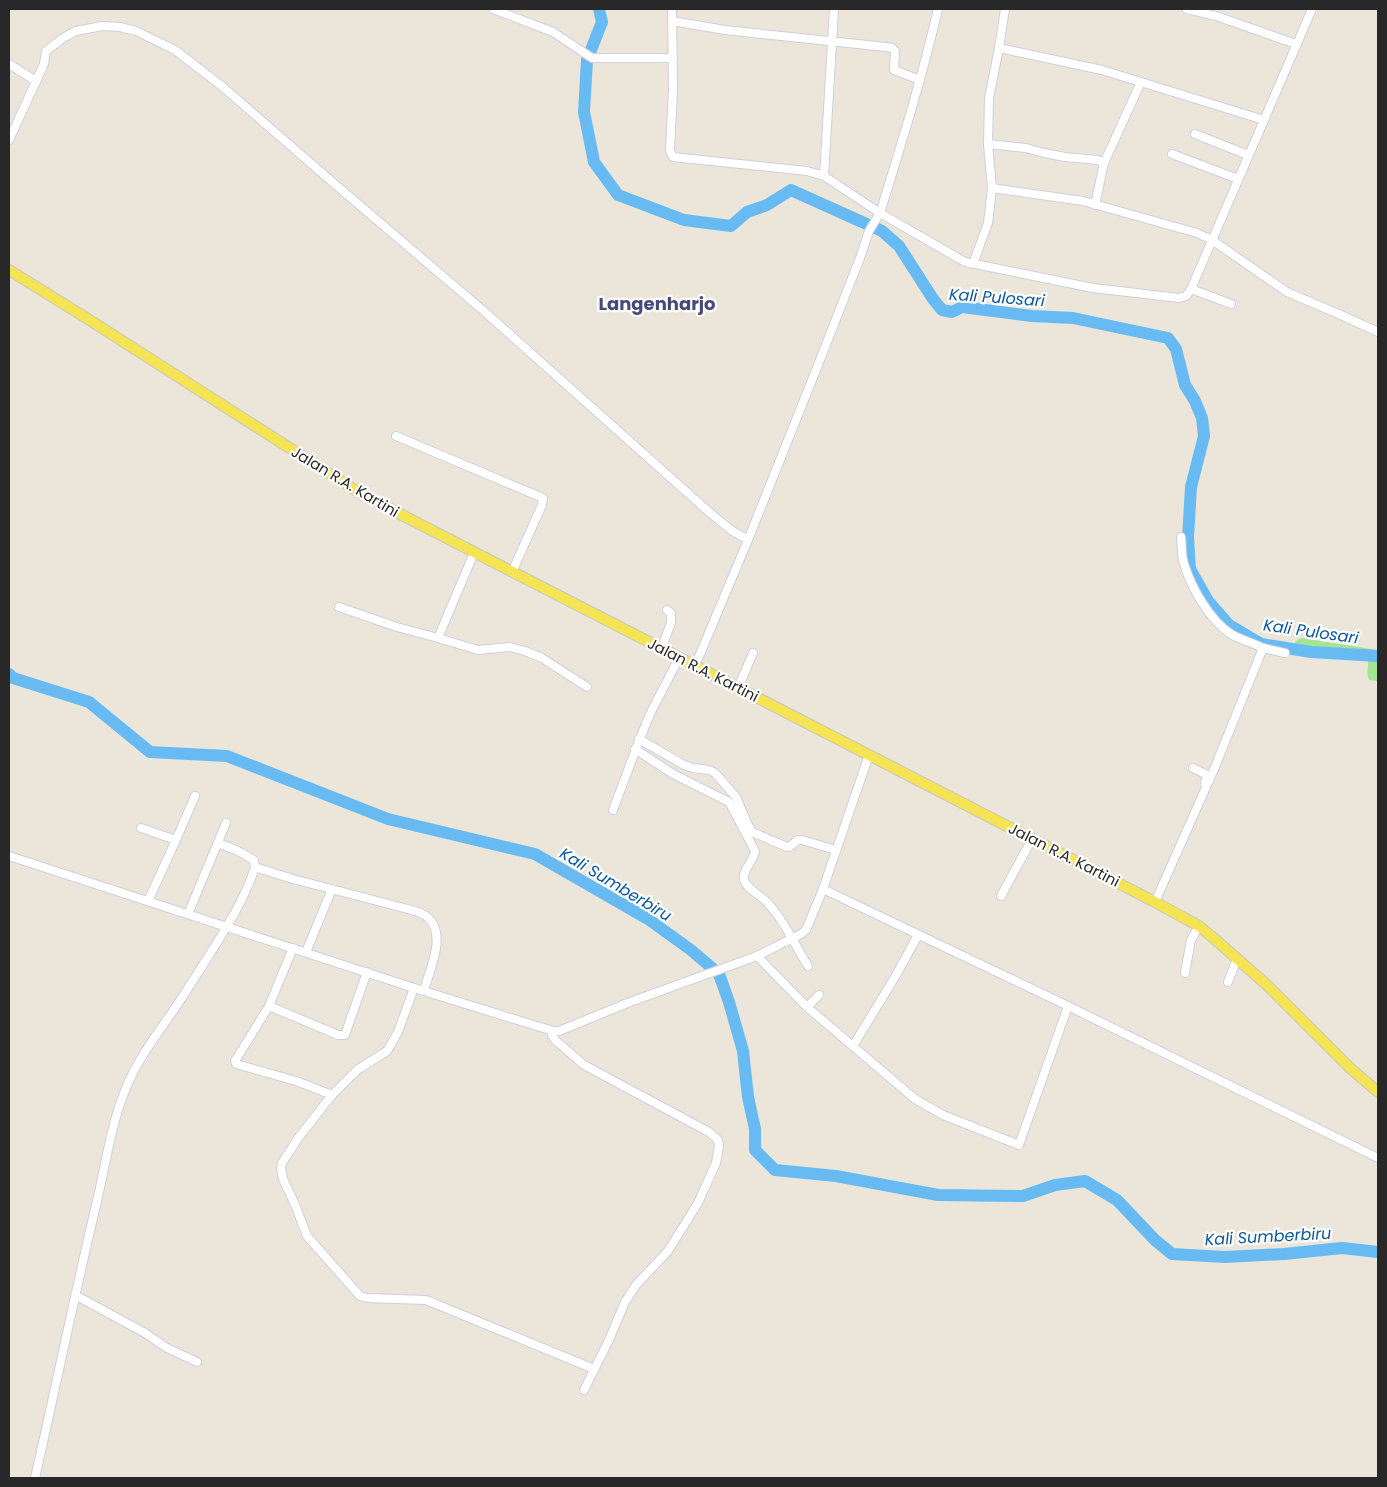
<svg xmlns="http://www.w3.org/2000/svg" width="1387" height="1487" font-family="Poppins,sans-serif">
  <rect width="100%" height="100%" fill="#ebe6d9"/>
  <path fill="#a4e492" d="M 1301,638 L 1378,650 L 1378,681 L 1369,680 C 1365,671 1371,667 1366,656 L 1295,649 L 1294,645 L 1296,641 Z"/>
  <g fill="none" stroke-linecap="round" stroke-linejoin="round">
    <g stroke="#67bbf2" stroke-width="12">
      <path d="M 599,9 L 602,22 L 587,60 L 584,112 L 594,162 L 618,195 L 684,220 L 731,226 L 747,212 L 767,205 L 791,190 L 882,231 L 899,246 L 933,299 L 942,310 L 952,312 L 962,307 L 1032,316 L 1073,318 L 1168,338 L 1176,349 L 1185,385 L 1195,401 L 1202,418 L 1204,436 L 1191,487 L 1188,538 L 1190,569 L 1208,601 L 1229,625 L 1261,644 L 1311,652 L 1378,656"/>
      <path d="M 9,674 L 13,678 L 89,702 L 150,752 L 227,756 L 388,819 L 535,854 L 648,919 L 691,950 L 719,974 L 729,1002 L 743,1051 L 748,1097 L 755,1129 L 755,1150 L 775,1170 L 836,1176 L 938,1195 L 1023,1196 L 1055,1185 L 1085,1181 L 1117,1200 L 1155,1240 L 1172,1254 L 1225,1257 L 1284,1254 L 1342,1248 L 1378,1252"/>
    </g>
    <defs>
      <g id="minor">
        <path d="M 493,9 L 553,32 L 592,58 L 673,58"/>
        <path d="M 672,9 L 673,89 L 670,151 L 673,157 L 807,171 L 824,176 L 880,213 C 901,145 922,78 938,9"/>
        <path d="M 1005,9 L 999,48 L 1102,70 L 1264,120"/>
        <path d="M 1187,9 L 1216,16 L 1296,44"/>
        <path d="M 672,21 L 725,30 L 886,47 L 892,48 L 895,51 L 894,70 L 920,80"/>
        <path d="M 999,48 L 989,98 L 988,144 L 1026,148 L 1044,153 L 1065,157 L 1098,160 L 1104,163"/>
        <path d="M 9,64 L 36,81"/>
        <path d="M 1195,134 L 1248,155"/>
        <path d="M 9,140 L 44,64 L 46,51 L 63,38 L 76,31 L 102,26 L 120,27 L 136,31 L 175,50 L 223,87 L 330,180 L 486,313 L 709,512 L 731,530 L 748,540"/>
        <path d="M 988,144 L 992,188 L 1083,201 L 1197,233 L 1212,240 L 1287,292 L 1341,315 L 1378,332"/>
        <path d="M 1172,154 L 1238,179"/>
        <path d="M 824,176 L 834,9"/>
        <path d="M 1095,205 L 1104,163 L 1141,82"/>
        <path d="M 973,264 L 988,223 L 992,188"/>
        <path d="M 1191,289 L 1231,304"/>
        <path d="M 396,436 L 543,498 L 542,505 L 512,572"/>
        <path d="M 474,553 L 438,638 L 478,650 L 510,647 L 525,651 L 542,658 L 587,687"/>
        <path d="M 339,607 L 397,627 L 438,638"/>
        <path d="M 1263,648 L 1285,653"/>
        <path d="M 661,649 L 671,623 L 671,613 L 667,610"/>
        <path d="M 695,666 L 748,540 L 818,365 L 860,258 L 869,231 L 880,213 L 965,262 L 1093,288 L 1179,298 L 1186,296 L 1191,289 L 1312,9"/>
        <path d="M 738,688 L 753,653"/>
        <path d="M 639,739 L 684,765 L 693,768 L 709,770 L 715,773 L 736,797 L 748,825 L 752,832 L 787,847 L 789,847 L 798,840 L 802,840 L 836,850"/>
        <path d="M 635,749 L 673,774 L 729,802 L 755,851 C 754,861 742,869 744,880 C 747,889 760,895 766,901 C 784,920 795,945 808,966"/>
        <path d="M 1193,768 L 1207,775 L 1205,783"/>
        <path d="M 613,810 L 639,741 L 650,714 L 679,658"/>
        <path d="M 141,828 L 176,840 L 148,901"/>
        <path d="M 176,840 L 195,796"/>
        <path d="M 218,843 L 236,850 L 254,860 L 255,867"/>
        <path d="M 9,856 L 414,988 L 553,1031 L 559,1031 L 630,1002 L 757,956 L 801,934 L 806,930 L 823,889 L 869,755"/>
        <path d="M 823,889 L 1068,1006 L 1378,1158"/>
        <path d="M 1001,896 L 1032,839"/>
        <path d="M 1155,902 L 1215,767 L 1263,648 C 1253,643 1241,640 1231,634 C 1210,621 1191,587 1184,564 C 1181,555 1182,545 1181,537"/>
        <path d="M 188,914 L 226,823"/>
        <path d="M 293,948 L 269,1006 L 235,1061 L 236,1064 L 296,1081 L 332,1095"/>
        <path d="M 306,952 L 332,889"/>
        <path d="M 757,956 L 807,1007 L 915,1099 L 943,1115 L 1019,1145 L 1068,1006"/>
        <path d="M 1185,973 L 1191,940 L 1199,926"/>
        <path d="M 1228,982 L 1237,959"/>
        <path d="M 414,988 L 398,1032 L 387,1051 L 357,1070 L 332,1095 L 299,1137 L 282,1163 L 281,1168 L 283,1179 L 296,1207 L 307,1236 L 360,1296 L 367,1298 L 426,1300 L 594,1369"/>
        <path d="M 269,1006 L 338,1035 L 345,1035 L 367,972"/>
        <path d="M 807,1007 L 819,995"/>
        <path d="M 553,1031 L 552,1035 L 555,1040 L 584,1065 L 709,1132 L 718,1140 L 719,1146 L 716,1163 L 698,1203 L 668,1251 L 636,1285 L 625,1302 L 609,1340 L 584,1390"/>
        <path d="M 853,1046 L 895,977 L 918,935"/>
        <path d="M 75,1295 L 145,1333 L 167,1348 L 197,1362"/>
        <path d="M 35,1478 C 56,1386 75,1293 97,1201 C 106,1163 111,1124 126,1088 C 137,1061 154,1038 171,1014 C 184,995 196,976 208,957 C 226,928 245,899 255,867 L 293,879 L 404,908 C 411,910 420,912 426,916 C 448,933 430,969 424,990"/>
      </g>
      <path id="major" d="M 9,270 L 88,319 L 363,495 L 1151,900 L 1199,926 L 1217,941 L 1268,986 L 1350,1068 L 1378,1092"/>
    </defs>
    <use href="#minor" stroke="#cecfe2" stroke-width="10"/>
    <use href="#major" stroke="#c7c7c7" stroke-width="12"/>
    <use href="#minor" stroke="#fff" stroke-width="8"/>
    <use href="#major" stroke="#f5e454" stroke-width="10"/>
  </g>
  <g text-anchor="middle" stroke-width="4.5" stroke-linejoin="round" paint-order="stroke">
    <g font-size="15" fill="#282828" stroke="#fff">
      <text transform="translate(345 482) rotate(31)" y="5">Jalan R.A. Kartini</text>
      <text transform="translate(703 670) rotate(27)" y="5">Jalan R.A. Kartini</text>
      <text transform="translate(1064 855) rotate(27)" y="5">Jalan R.A. Kartini</text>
    </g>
    <g font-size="16" font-style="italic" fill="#09569b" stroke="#fff">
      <text transform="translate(997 297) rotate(4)" y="6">Kali Pulosari</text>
      <text transform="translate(1311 631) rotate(8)" y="6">Kali Pulosari</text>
      <text transform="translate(616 884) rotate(31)" y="6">Kali Sumberbiru</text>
      <text transform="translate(1268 1236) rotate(-3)" y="6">Kali Sumberbiru</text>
    </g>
    <g font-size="18" font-weight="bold" fill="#474a79" stroke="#fff">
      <text x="657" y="310">Langenharjo</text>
    </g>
  </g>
  <rect width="1387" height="1487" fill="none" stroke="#282828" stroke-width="20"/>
</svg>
